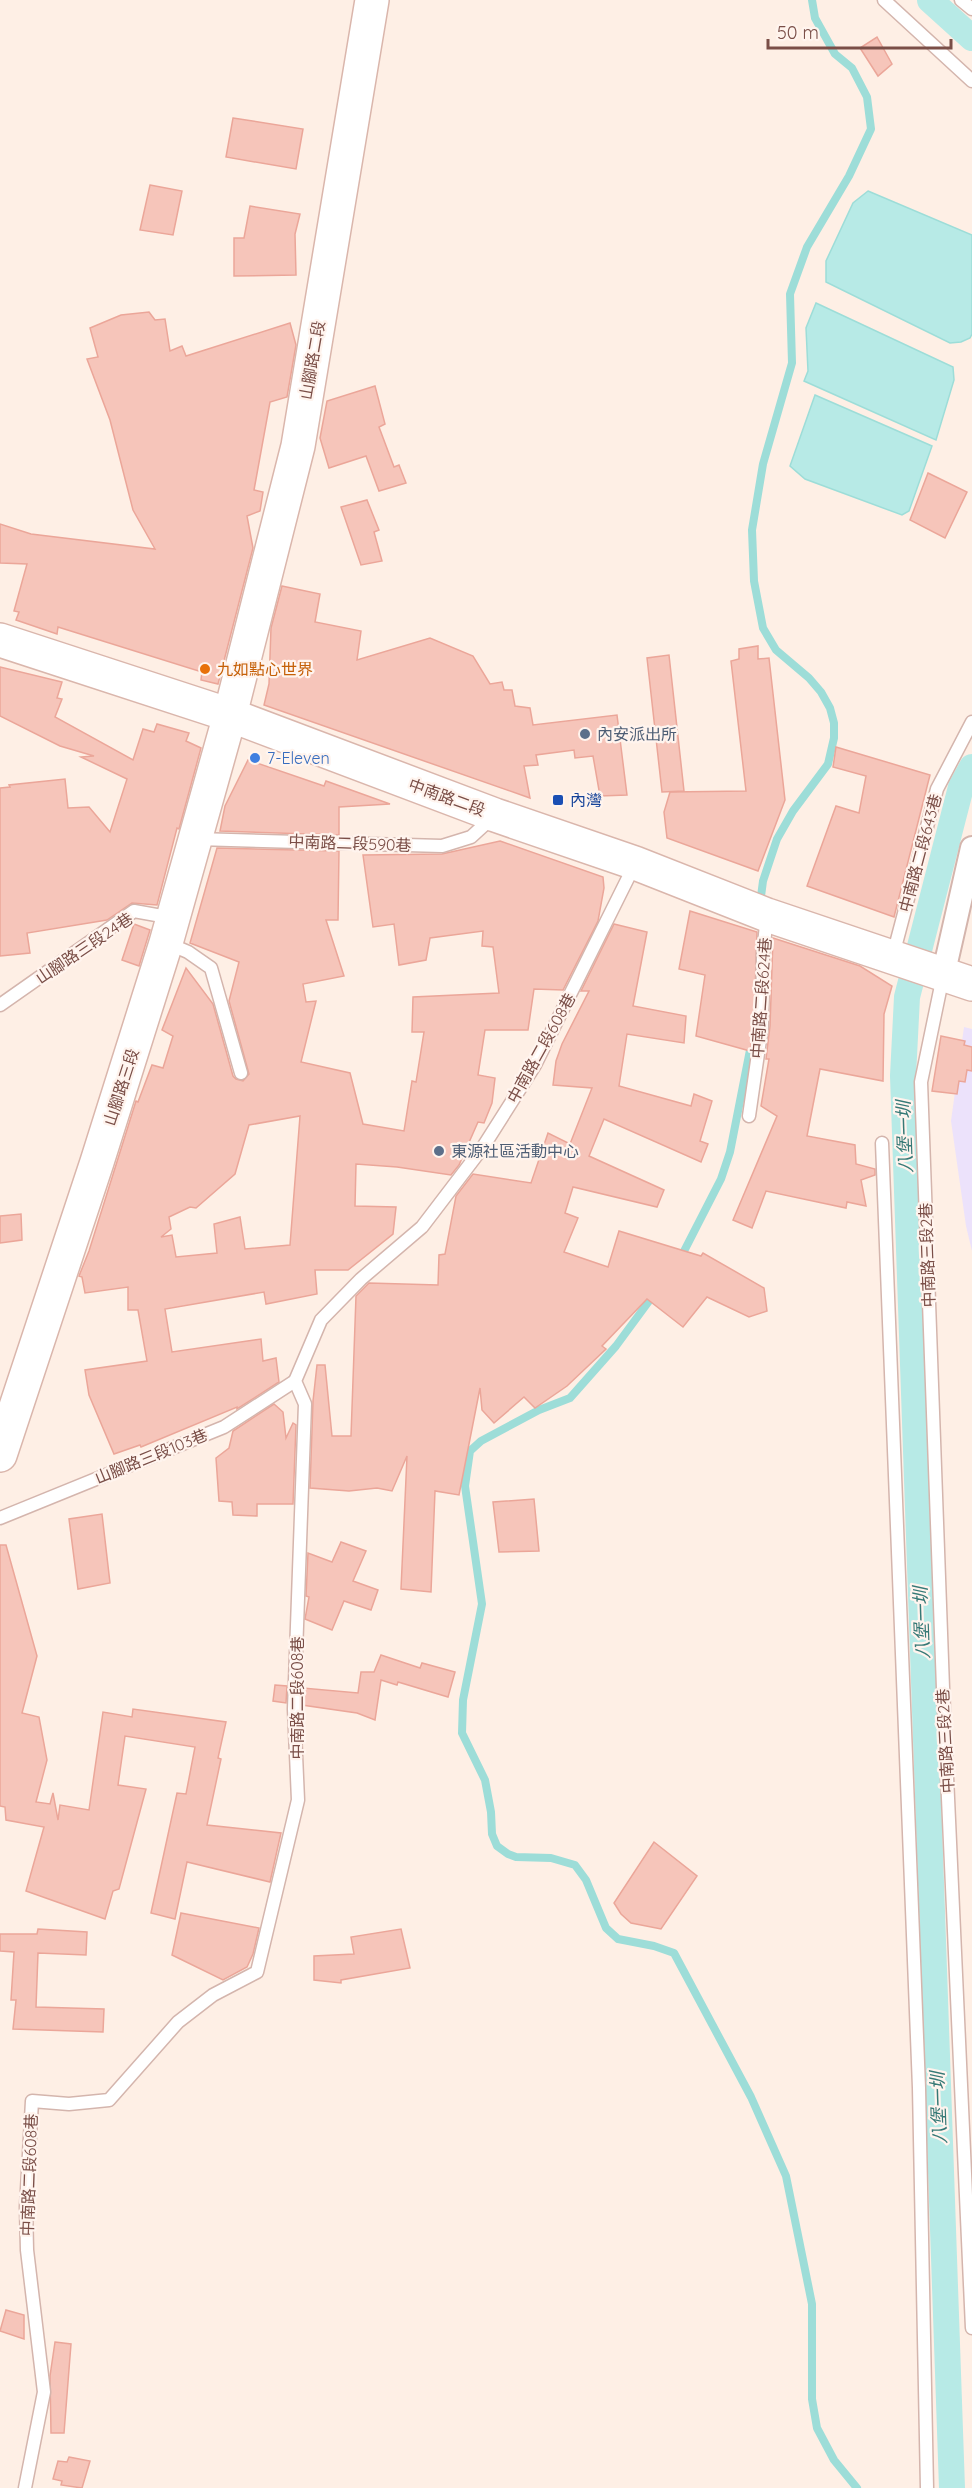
<svg xmlns="http://www.w3.org/2000/svg" width="972" height="2488" font-family="Quicksand,'Noto Sans TC',sans-serif">
  <rect width="100%" height="100%" fill="#feefe5"/>
  <path fill="#ece2fb" d="M 964,1027 L 972,1029 L 972,1251 L 966,1226 L 951,1121 Z"/>
  <g fill="#b7eae6" stroke="#9dddd8" stroke-width="1.5">
    <path d="M 868,191 L 972,235 L 972,334 L 970,338 L 961,342 L 950,343 L 826,282 L 826,261 L 853,203 Z"/>
    <path d="M 816,303 L 953,367 L 954,380 L 936,440 L 804,381 L 808,371 L 806,328 Z"/>
    <path d="M 815,395 L 932,446 L 909,511 L 902,515 L 805,479 L 790,466 Z"/>
  </g>
  <g fill="none" stroke-linecap="round" stroke-linejoin="round">
    <g stroke="#9dddd8" stroke-width="8">
      <path d="M 760,904 L 763,881 L 777,839 L 793,811 L 828,764 L 834,738 L 834,723 L 830,708 L 821,692 L 809,678 L 776,650 L 763,628 L 754,581 L 752,530 L 763,464 L 792,363 L 790,294 L 807,247 L 849,176 L 871,129 L 867,97 L 852,68 L 835,54 L 815,18 L 812,0"/>
      <path d="M 680,1259 L 721,1179 L 730,1152 L 750,1050 L 751,1038"/>
      <path d="M 655,1293 L 616,1346 L 570,1398 L 539,1410 L 481,1441 L 470,1451 L 465,1486 L 482,1604 L 463,1700 L 462,1733 L 485,1780 L 491,1812 L 492,1834 L 497,1846 L 508,1854 L 516,1857 L 551,1858 L 575,1865 L 586,1880 L 606,1928 L 618,1939 L 654,1946 L 674,1953 L 751,2097 L 786,2176 L 812,2304 L 812,2399 L 817,2428 L 834,2460 L 857,2488"/>
    </g>
    <g stroke="#b7eae6" stroke-width="26">
      <path d="M 930,0 L 972,38"/>
      <path d="M 952,2488 L 903,1076 L 907,997 L 961,787 L 972,767"/>
    </g>
  </g>
  <g fill="#f6c5ba" stroke="#eba699" stroke-width="1.5" fill-rule="evenodd">
    <path d="M 877,37 L 892,64 L 878,76 L 860,48 Z"/>
    <path d="M 233,118 L 303,129 L 296,169 L 226,157 Z"/>
    <path d="M 150,185 L 182,191 L 173,235 L 140,230 Z"/>
    <path d="M 250,206 L 300,214 L 295,234 L 296,275 L 234,276 L 234,238 L 244,238 Z"/>
    <path d="M 149,312 L 155,320 L 165,319 L 170,351 L 182,346 L 186,356 L 290,323 L 296,345 L 287,397 L 270,402 L 254,490 L 263,492 L 260,511 L 247,516 L 253,548 L 218,684 L 201,680 L 202,672 L 58,627 L 57,634 L 16,620 L 19,612 L 14,611 L 27,564 L 0,563 L 0,524 L 31,534 L 155,549 L 133,510 L 110,420 L 87,359 L 98,357 L 90,328 L 121,315 Z"/>
    <path d="M 375,386 L 385,424 L 379,427 L 394,467 L 399,465 L 406,483 L 379,491 L 366,456 L 329,468 L 320,438 L 327,401 Z"/>
    <path d="M 928,473 L 967,492 L 945,538 L 910,520 Z"/>
    <path d="M 367,500 L 379,530 L 374,532 L 382,561 L 361,565 L 341,507 Z"/>
    <path d="M 282,586 L 320,594 L 315,622 L 361,631 L 357,660 L 430,638 L 473,656 L 490,684 L 502,682 L 504,690 L 512,690 L 515,706 L 530,708 L 533,725 L 617,715 L 627,795 L 600,796 L 593,756 L 575,758 L 574,750 L 536,755 L 538,765 L 524,766 L 530,798 L 264,705 L 269,684 L 271,628 Z"/>
    <path d="M 758,646 L 758,659 L 769,658 L 785,800 L 758,871 L 667,838 L 664,812 L 670,792 L 746,791 L 731,661 L 739,659 L 739,649 Z"/>
    <path d="M 669,655 L 684,791 L 662,792 L 647,658 Z"/>
    <path d="M 0,667 L 62,682 L 57,698 L 62,699 L 55,717 L 133,760 L 143,729 L 154,732 L 157,724 L 189,733 L 186,741 L 201,748 L 179,829 L 177,828 L 157,905 L 132,903 L 107,920 L 27,933 L 30,953 L 0,956 L 0,788 L 10,787 L 9,785 L 65,779 L 68,808 L 89,807 L 110,832 L 127,779 L 81,757 L 94,756 L 60,746 L 0,716 Z"/>
    <path d="M 836,747 L 930,775 L 894,917 L 807,886 L 836,806 L 859,813 L 866,776 L 833,767 Z"/>
    <path d="M 248,760 L 324,786 L 326,781 L 390,804 L 339,807 L 339,835 L 220,831 L 225,806 Z"/>
    <path d="M 500,841 L 603,877 L 604,888 L 598,921 L 563,990 L 534,989 L 528,1030 L 485,1030 L 478,1075 L 495,1078 L 492,1103 L 484,1123 L 478,1122 L 459,1165 L 451,1175 L 397,1167 L 356,1164 L 355,1206 L 396,1207 L 393,1234 L 348,1270 L 315,1270 L 317,1294 L 266,1304 L 264,1292 L 165,1309 L 172,1352 L 261,1339 L 263,1361 L 276,1358 L 279,1382 L 237,1409 L 237,1407 L 141,1447 L 140,1445 L 114,1454 L 89,1395 L 85,1370 L 147,1361 L 138,1310 L 128,1310 L 128,1287 L 85,1293 L 82,1277 L 79,1276 L 89,1251 L 136,1101 L 138,1102 L 152,1065 L 163,1068 L 173,1036 L 162,1030 L 186,968 L 213,1004 L 233,1076 L 236,1079 L 243,1081 L 249,1074 L 229,1001 L 239,962 L 190,943 L 217,848 L 339,851 L 338,920 L 326,920 L 344,976 L 303,984 L 306,1002 L 316,1001 L 301,1062 L 350,1073 L 363,1124 L 404,1131 L 412,1081 L 416,1082 L 424,1032 L 412,1032 L 413,997 L 499,993 L 493,947 L 482,946 L 483,931 L 430,938 L 426,960 L 399,965 L 394,924 L 373,927 L 363,855 L 442,854 ZM 300,1116 L 290,1245 L 245,1249 L 240,1217 L 214,1224 L 217,1253 L 176,1257 L 172,1235 L 161,1237 L 171,1229 L 169,1217 L 190,1207 L 196,1208 L 235,1174 L 249,1125 Z"/>
    <path d="M 690,911 L 757,932 L 754,1025 L 750,1051 L 696,1036 L 705,975 L 679,969 Z"/>
    <path d="M 134,924 L 150,930 L 139,966 L 122,960 Z"/>
    <path d="M 614,924 L 647,932 L 633,1006 L 686,1016 L 684,1043 L 627,1034 L 619,1086 L 691,1106 L 694,1094 L 712,1101 L 700,1141 L 708,1144 L 701,1162 L 604,1119 L 589,1156 L 664,1190 L 657,1207 L 573,1187 L 565,1213 L 578,1218 L 564,1252 L 608,1267 L 619,1231 L 701,1256 L 703,1253 L 764,1288 L 767,1311 L 749,1317 L 707,1297 L 683,1327 L 647,1299 L 602,1346 L 606,1349 L 567,1386 L 535,1408 L 524,1397 L 494,1423 L 482,1410 L 480,1388 L 459,1495 L 435,1491 L 431,1592 L 401,1589 L 407,1456 L 392,1491 L 377,1488 L 349,1491 L 310,1488 L 313,1401 L 317,1365 L 325,1365 L 332,1436 L 351,1436 L 356,1296 L 369,1283 L 438,1285 L 439,1255 L 445,1254 L 456,1196 L 473,1174 L 531,1183 L 548,1133 L 570,1144 L 592,1088 L 553,1085 L 556,1061 L 562,1044 L 589,991 L 581,991 Z"/>
    <path d="M 773,938 L 860,966 L 892,986 L 884,1014 L 883,1081 L 820,1069 L 807,1136 L 855,1145 L 856,1164 L 875,1169 L 875,1175 L 861,1180 L 866,1206 L 847,1202 L 846,1208 L 766,1191 L 752,1228 L 733,1220 L 777,1116 L 761,1106 L 769,1059 L 766,1059 L 770,1026 Z"/>
    <path d="M 941,1036 L 965,1041 L 964,1045 L 972,1047 L 972,1071 L 967,1070 L 965,1082 L 959,1081 L 957,1094 L 932,1091 Z"/>
    <path d="M 21,1214 L 22,1240 L 0,1243 L 0,1216 Z"/>
    <path d="M 274,1404 L 283,1412 L 286,1438 L 293,1423 L 296,1425 L 293,1504 L 257,1504 L 257,1516 L 233,1515 L 232,1502 L 219,1501 L 216,1458 L 229,1448 L 233,1431 Z"/>
    <path d="M 534,1499 L 539,1551 L 499,1552 L 493,1502 Z"/>
    <path d="M 102,1514 L 110,1583 L 78,1589 L 69,1519 Z"/>
    <path d="M 341,1542 L 366,1551 L 353,1581 L 378,1590 L 371,1610 L 344,1601 L 332,1630 L 305,1619 L 309,1597 L 306,1596 L 308,1553 L 332,1562 Z"/>
    <path d="M 0,1545 L 6,1545 L 37,1656 L 22,1713 L 39,1717 L 47,1760 L 36,1802 L 50,1804 L 53,1793 L 58,1820 L 60,1805 L 89,1810 L 103,1712 L 132,1717 L 133,1709 L 226,1722 L 218,1758 L 221,1759 L 207,1825 L 281,1833 L 270,1882 L 187,1862 L 175,1919 L 151,1913 L 177,1793 L 186,1794 L 195,1747 L 125,1736 L 118,1785 L 146,1789 L 119,1889 L 113,1891 L 105,1919 L 26,1891 L 44,1827 L 6,1820 L 5,1807 L 0,1806 Z"/>
    <path d="M 381,1655 L 420,1668 L 422,1663 L 455,1672 L 448,1697 L 398,1682 L 397,1685 L 381,1680 L 375,1720 L 357,1713 L 302,1705 L 303,1688 L 358,1693 L 361,1672 L 374,1672 Z"/>
    <path d="M 275,1685 L 287,1686 L 286,1703 L 273,1701 Z"/>
    <path d="M 654,1842 L 697,1876 L 661,1929 L 631,1923 L 621,1914 L 614,1903 Z"/>
    <path d="M 181,1913 L 259,1928 L 253,1954 L 247,1967 L 223,1980 L 172,1955 Z"/>
    <path d="M 38,1929 L 87,1932 L 86,1955 L 38,1953 L 36,2007 L 104,2009 L 103,2032 L 13,2029 L 16,2000 L 11,2000 L 14,1952 L 0,1951 L 0,1934 L 37,1934 Z"/>
    <path d="M 401,1929 L 410,1968 L 341,1980 L 341,1983 L 314,1980 L 314,1956 L 354,1954 L 351,1937 Z"/>
    <path d="M 6,2310 L 24,2315 L 24,2339 L 0,2331 Z"/>
    <path d="M 55,2342 L 71,2344 L 64,2433 L 51,2433 L 50,2376 Z"/>
    <path d="M 69,2457 L 90,2461 L 82,2488 L 61,2485 L 62,2481 L 53,2479 L 58,2461 L 67,2462 Z"/>
  </g>
  <g fill="none" stroke-linecap="round" stroke-linejoin="round">
    <defs>
      <g id="lane">
        <path d="M 884,0 L 972,81"/>
        <path d="M 961,0 L 972,9"/>
        <path d="M 197,839 L 442,846 L 471,837 L 494,816"/>
        <path d="M 167,943 L 188,952 L 211,968 L 241,1073"/>
        <path d="M 893,955 L 937,789 L 972,722"/>
        <path d="M 943,976 L 921,1082 L 943,1688 L 972,2328"/>
        <path d="M 0,1005 L 134,911 L 173,918"/>
        <path d="M 749,1116 L 762,1026 L 763,953 L 767,916"/>
        <path d="M 882,1143 L 919,2088 L 927,2488"/>
        <path d="M 0,1518 L 224,1427 L 295,1381"/>
        <path d="M 25,2488 L 44,2392 L 27,2250 L 26,2207 L 32,2101 L 69,2104 L 109,2100 L 178,2022 L 213,1995 L 257,1972 L 298,1800 L 294,1709 L 305,1404 L 295,1381 L 321,1320 L 361,1279 L 422,1227 L 483,1147 L 535,1065 L 635,864"/>
      </g>
      <path id="street" d="M 943,976 L 972,848"/>
      <g id="secondary">
        <path d="M 0,640 L 230,715 L 495,815 L 635,863 L 767,915 L 972,984"/>
        <path d="M 0,1455 L 97,1162 L 166,943 L 230,715 L 298,446 L 372,0"/>
      </g>
    </defs>
    <use href="#lane" stroke="#d4b5ad" stroke-width="15"/>
    <use href="#street" stroke="#d4b5ad" stroke-width="26"/>
    <use href="#secondary" stroke="#dab6ac" stroke-width="36"/>
    <use href="#lane" stroke="#fff" stroke-width="12"/>
    <use href="#street" stroke="#fff" stroke-width="22"/>
    <use href="#secondary" stroke="#fff" stroke-width="33"/>
  </g>
  <circle fill="#e8710a" stroke="#fff4ee" stroke-width="2" cx="205" cy="669" r="6"/>
  <g fill="#5c6f8a" stroke="#fff4ee" stroke-width="2">
    <circle cx="585" cy="734" r="6"/>
    <circle cx="439" cy="1151" r="6"/>
  </g>
  <circle fill="#3f7fe0" stroke="#fff4ee" stroke-width="2" cx="255" cy="758" r="6"/>
  <rect fill="#1a4fb4" stroke="#fff4ee" stroke-width="2" x="552" y="794" width="12" height="12" rx="3"/>
  <g text-anchor="middle" stroke-width="4.5" stroke-linejoin="round" paint-order="stroke">
    <g font-size="16" fill="#7a4e47" stroke="#fff4ee">
      <text transform="translate(312 360) rotate(-80)" y="6">山腳路二段</text>
      <text transform="translate(447 797) rotate(20)" y="6">中南路二段</text>
      <text transform="translate(350 843) rotate(2)" y="6">中南路二段590巷</text>
      <text transform="translate(920 853) rotate(-75)" y="6">中南路二段643巷</text>
      <text transform="translate(84 948) rotate(-34)" y="6">山腳路三段24巷</text>
      <text transform="translate(761 998) rotate(-86)" y="6">中南路二段624巷</text>
      <text transform="translate(541 1048) rotate(-61)" y="6">中南路二段608巷</text>
      <text transform="translate(121 1087) rotate(-72)" y="6">山腳路三段</text>
      <text transform="translate(927 1255) rotate(-92)" y="6">中南路三段2巷</text>
      <text transform="translate(151 1456) rotate(-22)" y="6">山腳路三段103巷</text>
      <text transform="translate(297 1698) rotate(-90)" y="6">中南路二段608巷</text>
      <text transform="translate(945 1741) rotate(-93)" y="6">中南路三段2巷</text>
      <text transform="translate(29 2175) rotate(-88)" y="6">中南路二段608巷</text>
    </g>
    <g font-size="16" fill="#c56008" stroke="#fff4ee" text-anchor="start">
      <text x="217" y="675">九如點心世界</text>
    </g>
    <g font-size="16" fill="#4e5e75" stroke="#fff4ee" text-anchor="start">
      <text x="597" y="740">內安派出所</text>
      <text x="451" y="1157">東源社區活動中心</text>
    </g>
    <g font-size="16" fill="#366cbe" stroke="#fff4ee" text-anchor="start">
      <text x="267" y="764">7-Eleven</text>
    </g>
    <g font-size="16" fill="#164399" stroke="#fff4ee" text-anchor="start">
      <text x="570" y="806">內灣</text>
    </g>
    <g font-size="18" font-style="italic" fill="#367976" stroke="#fff4ee">
      <text transform="translate(905 1137) rotate(-92)" y="6">八堡一圳</text>
      <text transform="translate(922 1623) rotate(-92)" y="6">八堡一圳</text>
      <text transform="translate(939 2108) rotate(-92)" y="6">八堡一圳</text>
    </g>
  </g>
  <path d="M768 39v9h183v-9" fill="none" stroke="#7a4e47" stroke-width="3"/>
  <text x="777" y="39" font-size="18" fill="#7a4e47" stroke="#fff4ee" stroke-width="4.5" paint-order="stroke">50 m</text>
</svg>
